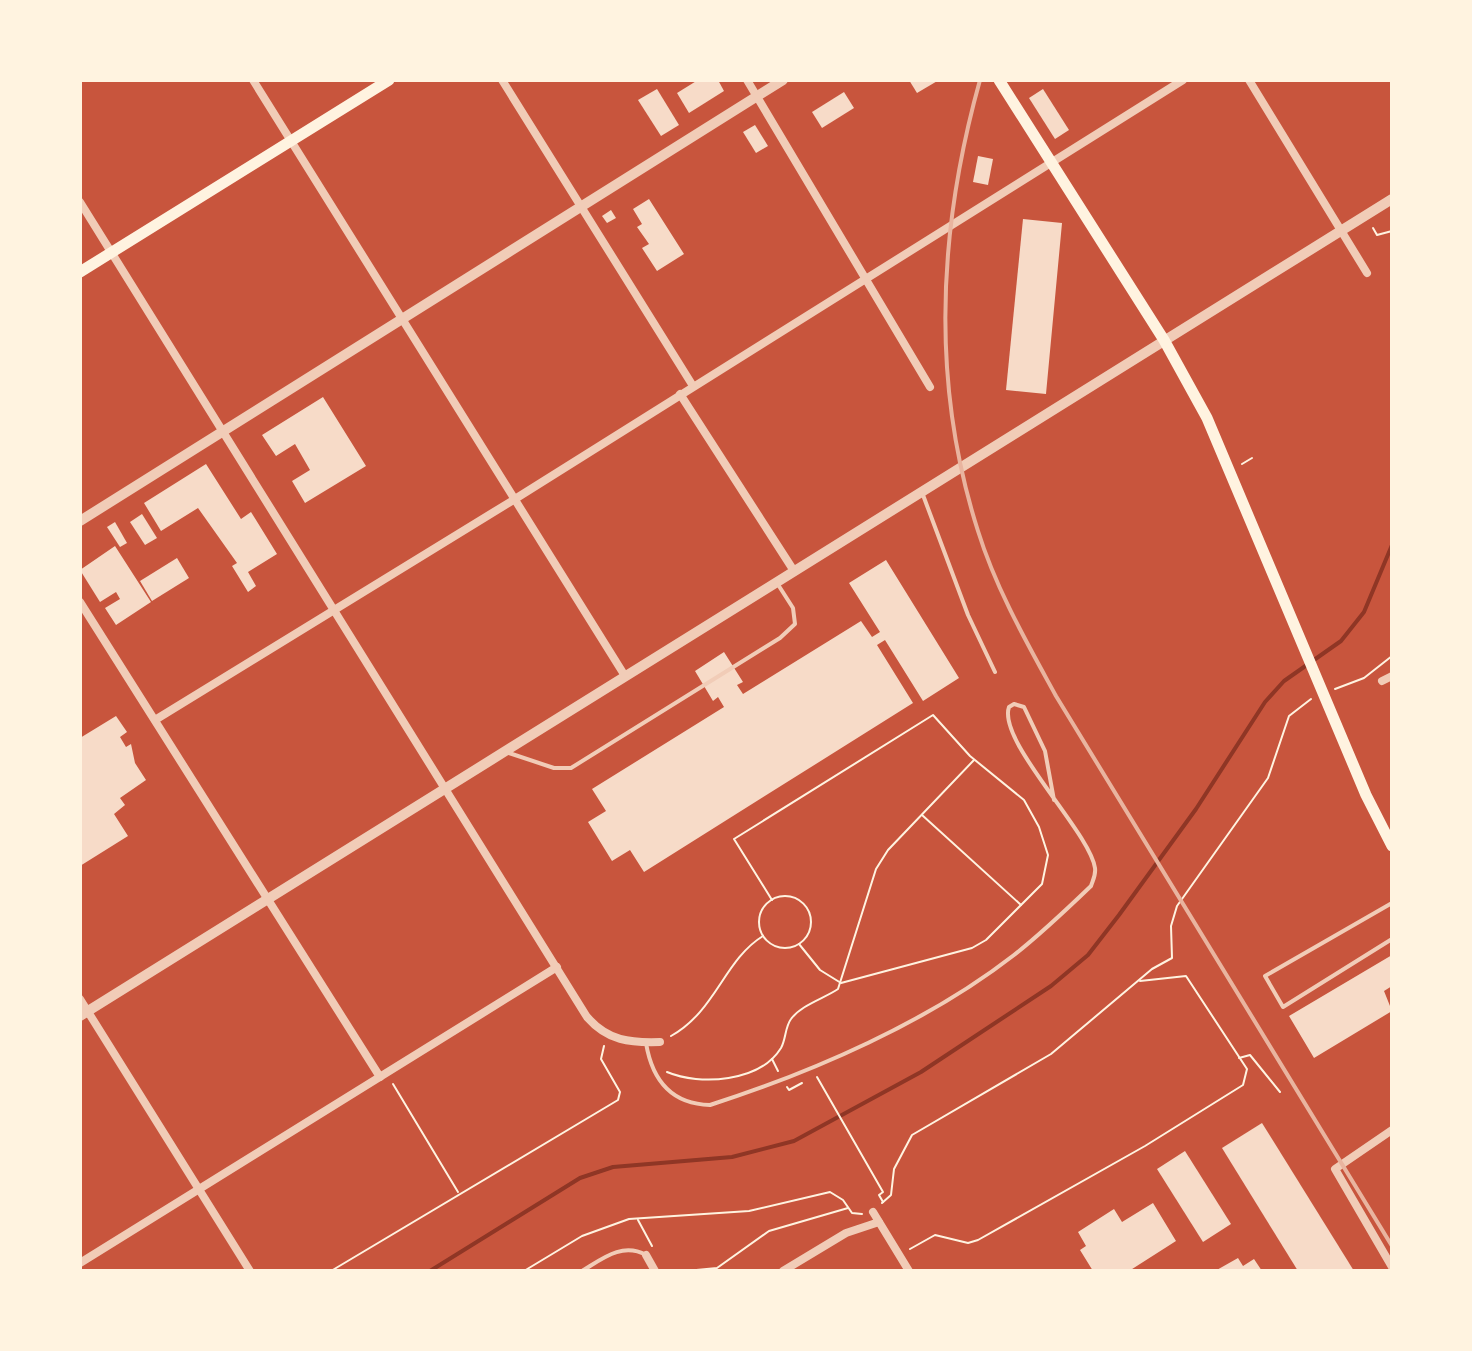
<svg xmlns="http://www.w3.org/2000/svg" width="1472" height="1351" font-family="'DejaVu Sans',sans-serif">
  <rect width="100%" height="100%" fill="#c8553d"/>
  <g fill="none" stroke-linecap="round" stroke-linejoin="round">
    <path stroke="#8f3625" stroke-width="4" d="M 430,1271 L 580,1178 L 613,1167 L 732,1157 L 794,1141 L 921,1072 L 1051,986 L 1088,955 L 1119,915 L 1196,809 L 1265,702 L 1284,681 L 1341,641 L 1364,612 L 1392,545"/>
  </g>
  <g fill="#f7dbc8">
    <path d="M 698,80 L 718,80 L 724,91 L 689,113 L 677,93 Z"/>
    <path d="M 909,80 L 939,80 L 917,93 Z"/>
    <path d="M 657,89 L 679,125 L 661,136 L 638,100 Z"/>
    <path d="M 1043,89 L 1069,130 L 1055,139 L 1029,98 Z"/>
    <path d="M 844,92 L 854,108 L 822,128 L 812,112 Z"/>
    <path d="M 755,125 L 768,146 L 756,153 L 743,132 Z"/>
    <path d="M 978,156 L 993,159 L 988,185 L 973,182 Z"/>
    <path d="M 649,199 L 684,254 L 657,271 L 642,248 L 649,244 L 637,227 L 642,224 L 633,209 Z"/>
    <path d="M 611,210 L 616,218 L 607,223 L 602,216 Z"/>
    <path d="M 1023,219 L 1062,223 L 1046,394 L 1006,390 Z"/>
    <path d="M 323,397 L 366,466 L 305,503 L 292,481 L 310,470 L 295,444 L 276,456 L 262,435 Z"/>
    <path d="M 206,464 L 241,519 L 251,512 L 277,554 L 248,572 L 256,586 L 248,592 L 232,566 L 237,563 L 198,508 L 161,531 L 144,503 Z"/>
    <path d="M 142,514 L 157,538 L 145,545 L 130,522 Z"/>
    <path d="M 115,522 L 127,543 L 120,547 L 107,527 Z"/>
    <path d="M 115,546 L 151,602 L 116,625 L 105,608 L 120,599 L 116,592 L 100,602 L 80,570 Z"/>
    <path d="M 177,558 L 189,578 L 152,601 L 140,581 Z"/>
    <path d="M 886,560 L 959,678 L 923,701 L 885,640 L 877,645 L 913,703 L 644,872 L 630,850 L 612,861 L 588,822 L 606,811 L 592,789 L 724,707 L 718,697 L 713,701 L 695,671 L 724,652 L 743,682 L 737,685 L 743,694 L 861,621 L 872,637 L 880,632 L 849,583 Z"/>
    <path d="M 116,716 L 127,732 L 120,737 L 126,747 L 131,744 L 135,763 L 146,780 L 120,798 L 125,805 L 114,814 L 128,836 L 80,866 L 80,738 Z"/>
    <path d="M 1392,955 L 1392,986 L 1384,991 L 1392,1011 L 1314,1058 L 1289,1016 Z"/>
    <path d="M 1262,1123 L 1354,1271 L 1298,1271 L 1222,1148 Z"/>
    <path d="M 1185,1151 L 1231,1224 L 1203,1242 L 1157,1169 Z"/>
    <path d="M 1153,1203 L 1176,1241 L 1129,1271 L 1093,1271 L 1080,1250 L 1086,1246 L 1078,1232 L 1114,1209 L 1122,1222 Z"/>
    <path d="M 1238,1258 L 1243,1266 L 1254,1259 L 1262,1271 L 1215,1271 Z"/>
  </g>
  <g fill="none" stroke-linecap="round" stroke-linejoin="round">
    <g stroke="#fff3e0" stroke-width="2">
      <path d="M 1373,228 L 1377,235 L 1392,231"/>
      <path d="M 1242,464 L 1252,458"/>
      <path d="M 1335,689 L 1364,678 L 1392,656"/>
      <path d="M 922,815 L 1021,905"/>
      <circle cx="785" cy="922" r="26"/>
      <path d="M 772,900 L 734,839 L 933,715 L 970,756 L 1024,800 L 1039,827 L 1048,855 L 1042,884 L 986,940 L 972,948 L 841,983 L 820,970 L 799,944"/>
      <path d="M 671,1036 C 716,1011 724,960 763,936"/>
      <path d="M 1239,1058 L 1250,1055 L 1280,1092"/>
      <path d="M 772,1059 L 778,1071"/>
      <path d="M 667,1072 C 700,1086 760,1082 781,1048 C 786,1039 785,1027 791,1019 C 801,1005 825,998 838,989 L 876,869 L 888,850 L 974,760"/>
      <path d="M 817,1077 L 883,1192 L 879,1195 L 883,1202"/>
      <path d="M 393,1084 L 458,1192"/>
      <path d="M 787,1087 L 789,1090 L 802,1083"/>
      <path d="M 882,1203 L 891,1195 L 894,1169 L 912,1135 L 1051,1054 L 1152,969 L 1172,958 L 1171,926 L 1177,906 L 1268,778 L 1289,716 L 1311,699"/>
      <path d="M 638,1220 L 652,1246"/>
      <path d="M 910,1249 L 935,1235 L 968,1243 L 978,1240 L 1145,1146 L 1243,1085 L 1247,1069 L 1186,976 L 1140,981"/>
      <path d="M 331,1271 L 618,1100 L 620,1092 L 601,1059 L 604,1046"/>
      <path d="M 524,1271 L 582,1236 L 629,1219 L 749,1211 L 830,1192 L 843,1200 L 852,1213 L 862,1214"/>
      <path d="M 686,1271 L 717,1268 L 769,1231 L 848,1208"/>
    </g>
    <g stroke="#f1ccb7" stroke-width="4">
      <path d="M 923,495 L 968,615 L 995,672"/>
      <path d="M 509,753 L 554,768 L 571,768 L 780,638 L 795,624 L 793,608 L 777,583"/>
      <path d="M 1392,903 L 1265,976 L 1283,1007 L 1392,939"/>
      <path d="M 646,1043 C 652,1079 670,1104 710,1105 C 813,1072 928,1022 1014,955 C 1041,934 1066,910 1091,886 C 1093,880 1096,875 1095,868 C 1090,832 997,741 1009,707 L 1014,704 L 1024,707 L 1045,751 L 1054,800"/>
      <path d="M 582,1271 C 602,1259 622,1242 646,1255"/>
    </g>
    <g stroke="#f1ccb7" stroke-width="8">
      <path d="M 253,80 L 625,676"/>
      <path d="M 502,80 L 693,386"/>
      <path d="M 747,80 L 930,387"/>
      <path d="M 1249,80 L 1367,273"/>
      <path d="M 80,202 L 587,1017 C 608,1041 630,1043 660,1042"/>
      <path d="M 680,394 L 794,571"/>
      <path d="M 80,602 L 380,1077"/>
      <path d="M 1382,681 L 1392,676"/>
      <path d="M 155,720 L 515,499 L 1183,80"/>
      <path d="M 80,999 L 250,1271"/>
      <path d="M 1392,1130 L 1335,1169 L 1392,1267"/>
      <path d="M 873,1212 L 909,1271"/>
      <path d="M 646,1255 L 655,1271"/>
      <path d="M 80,1263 L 557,967"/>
      <path d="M 783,1271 L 846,1233 L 879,1222"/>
    </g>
    <g stroke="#f1ccb7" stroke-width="10">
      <path d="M 80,521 L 783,80"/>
      <path d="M 80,1016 L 1392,199"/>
    </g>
    <g stroke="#fff3e0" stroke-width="11">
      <path d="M 999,80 L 1164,340 L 1207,418 L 1366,795 L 1392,846"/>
      <path d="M 80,272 L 389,80"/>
    </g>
    <path stroke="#e9b49f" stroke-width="4" d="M 980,80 C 938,230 930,381 978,531 C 996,589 1027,643 1056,696 L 1392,1246"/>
  </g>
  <rect width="1472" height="1351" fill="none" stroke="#fff3e0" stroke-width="164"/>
</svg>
